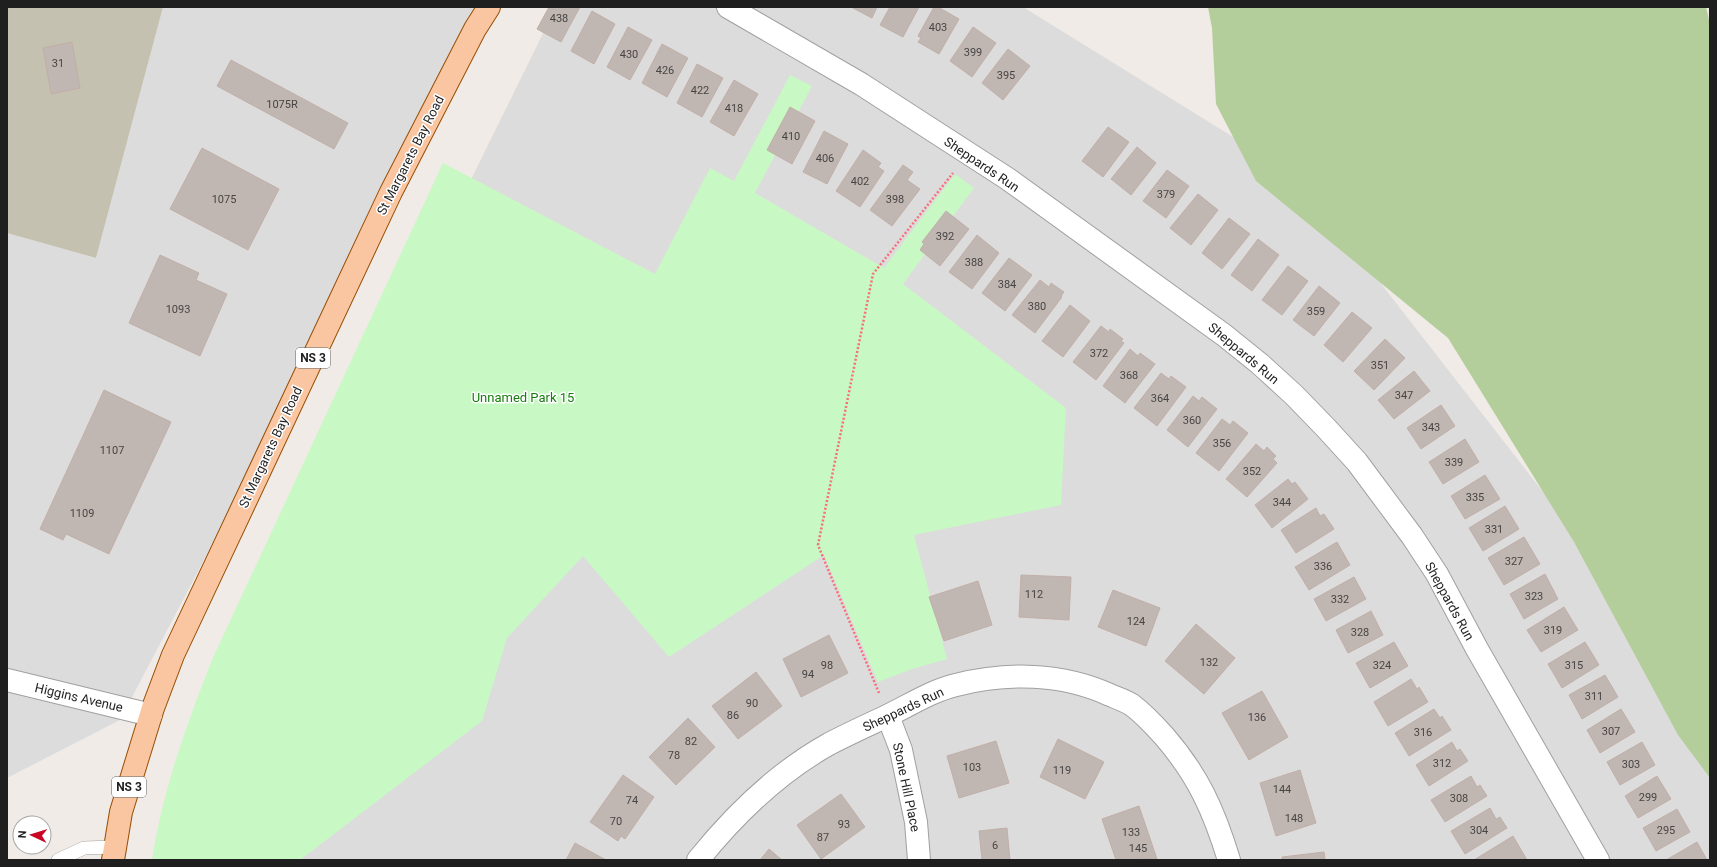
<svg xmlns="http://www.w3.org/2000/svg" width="1717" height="867" font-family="Roboto,sans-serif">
  <rect width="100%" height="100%" fill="#f0ebe6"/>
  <g fill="#dddcdc">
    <path d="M 163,7 L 494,7 L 120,720 L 7,778 L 7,233 L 96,258 Z"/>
    <path d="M 556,7 L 1023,7 L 1298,177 L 1568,524 L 1710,752 L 1710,860 L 162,860 L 353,419 Z"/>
  </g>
  <path fill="#c4c1b1" d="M 7,7 L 163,7 L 96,258 L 7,233 Z"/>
  <path fill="#b3ce9b" d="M 1208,7 L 1706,7 L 1710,24 L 1710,778 L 1678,735 L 1574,542 L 1448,338 L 1256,181 L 1216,104 L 1212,28 Z"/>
  <path fill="#c8f8c4" d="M 790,75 L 812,86 L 755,193 L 884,268 L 955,174 L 974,188 L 903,284 L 1066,408 L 1061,505 L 914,535 L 947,659 L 912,669 L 878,682 L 824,555 L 669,657 L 583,556 L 507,638 L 482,721 L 300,860 L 152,860 C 163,789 186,726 212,660 L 443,163 L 655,274 L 710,168 L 734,181 Z"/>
  <g fill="#c0b6b2" stroke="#c1afa8">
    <path d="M 549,7 L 580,7 L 561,42 L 537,29 Z"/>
    <path d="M 851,7 L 877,7 L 872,18 Z"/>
    <path d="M 890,7 L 919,7 L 903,37 L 880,25 Z"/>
    <path d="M 934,7 L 938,7 L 959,19 L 939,54 L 918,42 L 921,38 L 918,36 Z"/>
    <path d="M 592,11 L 615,24 L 594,64 L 571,51 Z"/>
    <path d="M 628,27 L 652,40 L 630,80 L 607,67 Z"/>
    <path d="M 973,27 L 996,43 L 972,77 L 950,61 Z"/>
    <path d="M 72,42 L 80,88 L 51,94 L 43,48 Z"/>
    <path d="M 662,44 L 688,58 L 667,97 L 642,83 Z"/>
    <path d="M 1008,49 L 1030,66 L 1003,100 L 982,83 Z"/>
    <path d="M 231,60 L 348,123 L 334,149 L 217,86 Z"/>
    <path d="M 697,64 L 723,78 L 702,117 L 677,103 Z"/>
    <path d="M 734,80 L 758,94 L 734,136 L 710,122 Z"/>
    <path d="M 790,107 L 815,121 L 792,164 L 767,150 Z"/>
    <path d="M 1108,127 L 1129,142 L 1103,177 L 1082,161 Z"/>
    <path d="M 824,131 L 848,144 L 827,184 L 803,172 Z"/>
    <path d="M 1137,147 L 1156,163 L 1131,195 L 1111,179 Z"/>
    <path d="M 202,148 L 279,189 L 248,250 L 170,209 Z"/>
    <path d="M 863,150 L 881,163 L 878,167 L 884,171 L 860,207 L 836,191 Z"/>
    <path d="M 903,165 L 913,172 L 907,180 L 920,189 L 892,226 L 870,210 Z"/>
    <path d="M 1167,170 L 1189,186 L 1166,218 L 1143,201 Z"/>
    <path d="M 1198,194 L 1218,210 L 1191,245 L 1170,228 Z"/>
    <path d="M 946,211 L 969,229 L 940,266 L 920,250 L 924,244 L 922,242 Z"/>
    <path d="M 1229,218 L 1250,234 L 1222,269 L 1202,253 Z"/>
    <path d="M 977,235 L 999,253 L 972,289 L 949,272 Z"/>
    <path d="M 1258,239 L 1279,255 L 1252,291 L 1231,275 Z"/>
    <path d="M 160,255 L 199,273 L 196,280 L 227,294 L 200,356 L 129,323 Z"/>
    <path d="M 1009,258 L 1032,275 L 1005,311 L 982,293 Z"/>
    <path d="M 1288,266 L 1308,281 L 1282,315 L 1262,300 Z"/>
    <path d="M 1040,280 L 1049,287 L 1051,283 L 1064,292 L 1061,296 L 1062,297 L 1035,333 L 1012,315 Z"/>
    <path d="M 1319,286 L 1340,303 L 1314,336 L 1293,320 Z"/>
    <path d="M 1070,305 L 1090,321 L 1063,357 L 1042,341 Z"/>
    <path d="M 1352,312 L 1372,328 L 1343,362 L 1324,345 Z"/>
    <path d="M 1101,326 L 1109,332 L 1110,329 L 1123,339 L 1121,341 L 1124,343 L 1096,380 L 1073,362 Z"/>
    <path d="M 1385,339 L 1405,358 L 1374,390 L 1354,371 Z"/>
    <path d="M 1130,349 L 1138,356 L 1140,353 L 1155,364 L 1125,403 L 1103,386 Z"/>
    <path d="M 1414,371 L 1430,391 L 1394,419 L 1378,400 Z"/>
    <path d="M 1161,373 L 1169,379 L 1171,376 L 1186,387 L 1157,426 L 1134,408 Z"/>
    <path d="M 104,390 L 171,422 L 109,554 L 66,534 L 63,540 L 40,529 Z"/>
    <path d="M 1193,396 L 1199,401 L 1202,397 L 1217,409 L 1188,447 L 1167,430 Z"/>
    <path d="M 1441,405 L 1455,426 L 1421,449 L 1407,428 Z"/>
    <path d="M 1222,419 L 1230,425 L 1233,421 L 1248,433 L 1219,471 L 1196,453 Z"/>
    <path d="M 1465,439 L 1479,462 L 1443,484 L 1429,462 Z"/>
    <path d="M 1256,444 L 1264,451 L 1267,447 L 1276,456 L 1273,459 L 1277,463 L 1247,497 L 1226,479 Z"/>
    <path d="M 1485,475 L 1500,499 L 1465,519 L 1451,496 Z"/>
    <path d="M 1288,479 L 1292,484 L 1295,482 L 1308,499 L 1272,528 L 1255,505 Z"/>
    <path d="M 1505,506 L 1519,529 L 1483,551 L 1469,528 Z"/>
    <path d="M 1316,508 L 1320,516 L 1324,514 L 1334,529 L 1296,553 L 1281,530 Z"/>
    <path d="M 1524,537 L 1540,564 L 1504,585 L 1488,558 Z"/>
    <path d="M 1337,542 L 1350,565 L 1309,590 L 1295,567 Z"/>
    <path d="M 1545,574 L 1558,599 L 1524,619 L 1510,594 Z"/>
    <path d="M 1021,575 L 1071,577 L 1069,620 L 1019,617 Z"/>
    <path d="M 1354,577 L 1366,599 L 1326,621 L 1314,599 Z"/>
    <path d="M 978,581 L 992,625 L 944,641 L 929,597 Z"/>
    <path d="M 1113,590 L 1160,608 L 1146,646 L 1098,627 Z"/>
    <path d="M 1564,607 L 1578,630 L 1541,652 L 1527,630 Z"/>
    <path d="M 1371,611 L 1383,635 L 1348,653 L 1336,630 Z"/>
    <path d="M 1196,624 L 1235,658 L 1204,694 L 1165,661 Z"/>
    <path d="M 829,635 L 848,673 L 801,697 L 783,659 Z"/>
    <path d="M 1394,642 L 1408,666 L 1370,688 L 1356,663 Z"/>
    <path d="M 1585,642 L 1599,665 L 1562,688 L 1548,664 Z"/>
    <path d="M 756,672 L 782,706 L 738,739 L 712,706 Z"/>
    <path d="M 1605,675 L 1618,697 L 1582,719 L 1569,695 Z"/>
    <path d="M 1411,679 L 1417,689 L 1419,687 L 1428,702 L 1388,726 L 1374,702 Z"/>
    <path d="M 1262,691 L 1288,737 L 1249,760 L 1222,713 Z"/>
    <path d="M 1434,709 L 1440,718 L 1442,716 L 1451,730 L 1409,756 L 1395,733 Z"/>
    <path d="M 1621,709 L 1635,732 L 1600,753 L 1587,730 Z"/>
    <path d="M 688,718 L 715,747 L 676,785 L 649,757 Z"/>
    <path d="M 1058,739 L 1104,762 L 1085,799 L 1040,777 Z"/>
    <path d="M 996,741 L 1009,783 L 959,798 L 947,756 Z"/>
    <path d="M 1452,742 L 1457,751 L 1460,749 L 1468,761 L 1429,786 L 1416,765 Z"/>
    <path d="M 1642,742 L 1655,765 L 1620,785 L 1607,762 Z"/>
    <path d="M 1300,770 L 1316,823 L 1276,836 L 1260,783 Z"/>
    <path d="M 623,775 L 654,797 L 625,839 L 621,836 L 618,841 L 590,822 Z"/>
    <path d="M 1471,776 L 1477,787 L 1480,785 L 1487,796 L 1445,822 L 1431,800 Z"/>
    <path d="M 1657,776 L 1671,799 L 1638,818 L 1625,796 Z"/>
    <path d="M 841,794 L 865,827 L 821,859 L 797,825 Z"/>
    <path d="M 1139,806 L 1157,859 L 1116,860 L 1102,819 Z"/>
    <path d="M 1490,808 L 1496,819 L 1500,817 L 1507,828 L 1465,854 L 1451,831 Z"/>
    <path d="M 1677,809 L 1690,832 L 1656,851 L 1643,828 Z"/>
    <path d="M 1007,828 L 1010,860 L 982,860 L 979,831 Z"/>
    <path d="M 1513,836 L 1527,860 L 1474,860 Z"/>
    <path d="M 1697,842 L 1707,860 L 1666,860 L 1680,852 Z"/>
    <path d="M 575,843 L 606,860 L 566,860 Z"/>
    <path d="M 769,849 L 782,860 L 760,860 Z"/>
    <path d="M 1324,852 L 1325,860 L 1282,860 L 1282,857 Z"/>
  </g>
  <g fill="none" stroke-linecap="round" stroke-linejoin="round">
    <defs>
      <path id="service" d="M 58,860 L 84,848 L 114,847"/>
      <g id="minor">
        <path d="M 728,7 L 861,84 L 1008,179 L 1224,335 L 1260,364 L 1294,395 L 1326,428 L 1357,462 L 1412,536 L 1437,574 L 1477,649 L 1598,860"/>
        <path d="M 7,680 L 151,715"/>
        <path d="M 888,716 L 901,750 L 916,822 L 919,860"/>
        <path d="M 698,860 C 735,814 777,773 829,744 C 848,734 868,725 887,716 C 910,705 931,691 956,685 C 1007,672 1062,673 1110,695 C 1117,698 1126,701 1132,705 C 1144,714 1155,726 1164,736 C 1198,775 1214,811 1229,860"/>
      </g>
      <path id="primary" d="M 113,860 L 121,812 L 153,708 L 173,655 L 391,192 L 475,29 L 489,7"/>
    </defs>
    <use href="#service" stroke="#a0a0a0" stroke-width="14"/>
    <use href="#minor" stroke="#a0a0a0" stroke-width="24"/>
    <use href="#primary" stroke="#974e03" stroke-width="24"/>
    <path stroke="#f77078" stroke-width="2.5" stroke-dasharray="2 2" stroke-linecap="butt" d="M 879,693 L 818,545 L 873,274 L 953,173"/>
    <use href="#service" stroke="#fff" stroke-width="13"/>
    <use href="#minor" stroke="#fff" stroke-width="22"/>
    <use href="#primary" stroke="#fac5a1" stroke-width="22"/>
  </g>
  <g text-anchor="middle" stroke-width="3" stroke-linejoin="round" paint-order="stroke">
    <g font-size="11" fill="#474544">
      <text x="559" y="22">438</text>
      <text x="938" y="31">403</text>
      <text x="973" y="56">399</text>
      <text x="629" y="58">430</text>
      <text x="58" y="67">31</text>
      <text x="665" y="74">426</text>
      <text x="1006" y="79">395</text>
      <text x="700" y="94">422</text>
      <text x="282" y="108">1075R</text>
      <text x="734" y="112">418</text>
      <text x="791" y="140">410</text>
      <text x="825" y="162">406</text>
      <text x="860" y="185">402</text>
      <text x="1166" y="198">379</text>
      <text x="224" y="203">1075</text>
      <text x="895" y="203">398</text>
      <text x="945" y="240">392</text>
      <text x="974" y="266">388</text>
      <text x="1007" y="288">384</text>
      <text x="1037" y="310">380</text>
      <text x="178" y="313">1093</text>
      <text x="1316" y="315">359</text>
      <text x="1099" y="357">372</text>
      <text x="1380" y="369">351</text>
      <text x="1129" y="379">368</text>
      <text x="1404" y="399">347</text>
      <text x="1160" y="402">364</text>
      <text x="1192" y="424">360</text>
      <text x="1431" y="431">343</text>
      <text x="1222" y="447">356</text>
      <text x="112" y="454">1107</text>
      <text x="1454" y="466">339</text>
      <text x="1252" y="475">352</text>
      <text x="1475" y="501">335</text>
      <text x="1282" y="506">344</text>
      <text x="82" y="517">1109</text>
      <text x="1494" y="533">331</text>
      <text x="1514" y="565">327</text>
      <text x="1323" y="570">336</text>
      <text x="1034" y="598">112</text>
      <text x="1534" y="600">323</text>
      <text x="1340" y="603">332</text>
      <text x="1136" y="625">124</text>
      <text x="1553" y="634">319</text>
      <text x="1360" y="636">328</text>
      <text x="1209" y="666">132</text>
      <text x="827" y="669">98</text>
      <text x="1382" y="669">324</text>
      <text x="1574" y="669">315</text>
      <text x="808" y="678">94</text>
      <text x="1594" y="700">311</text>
      <text x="752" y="707">90</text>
      <text x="733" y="719">86</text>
      <text x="1257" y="721">136</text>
      <text x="1611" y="735">307</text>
      <text x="1423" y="736">316</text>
      <text x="691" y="745">82</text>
      <text x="674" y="759">78</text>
      <text x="1442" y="767">312</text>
      <text x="1631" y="768">303</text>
      <text x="972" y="771">103</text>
      <text x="1062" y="774">119</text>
      <text x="1282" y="793">144</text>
      <text x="1648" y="801">299</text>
      <text x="1459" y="802">308</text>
      <text x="632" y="804">74</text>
      <text x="1294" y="822">148</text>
      <text x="616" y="825">70</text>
      <text x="844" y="828">93</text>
      <text x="1479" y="834">304</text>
      <text x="1666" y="834">295</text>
      <text x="1131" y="836">133</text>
      <text x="823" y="841">87</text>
      <text x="995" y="849">6</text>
      <text x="1138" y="852">145</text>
    </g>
    <g fill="#fff" stroke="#626262" stroke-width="1">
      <rect x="296" y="348" width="34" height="20" rx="3"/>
      <rect x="112" y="777" width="34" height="20" rx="3"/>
    </g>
    <g font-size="12" font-weight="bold" fill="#1f1f1f">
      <text x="313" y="362">NS 3</text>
      <text x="129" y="791">NS 3</text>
    </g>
    <g font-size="13" fill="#1f1f1f" stroke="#fff">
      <text transform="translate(410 155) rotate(-63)" y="5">St Margarets Bay Road</text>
      <text transform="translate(982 164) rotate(34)" y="5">Sheppards Run</text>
      <text transform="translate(1244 353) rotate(40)" y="5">Sheppards Run</text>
      <text transform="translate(270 447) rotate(-65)" y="5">St Margarets Bay Road</text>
      <text transform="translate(1450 601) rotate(61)" y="5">Sheppards Run</text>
      <text transform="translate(79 697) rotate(13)" y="5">Higgins Avenue</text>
      <text transform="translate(903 709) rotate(-25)" y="5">Sheppards Run</text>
      <text transform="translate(907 787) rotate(78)" y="5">Stone Hill Place</text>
    </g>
    <g font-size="13" fill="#177d0e" stroke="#fff">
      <text x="523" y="402">Unnamed Park 15</text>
    </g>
  </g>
  <rect width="1717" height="867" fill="none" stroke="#1f1f1f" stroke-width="16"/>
  <g transform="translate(32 835) rotate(274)"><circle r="19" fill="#ffffff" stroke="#a5a5a5"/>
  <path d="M0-3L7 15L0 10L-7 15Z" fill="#ca0424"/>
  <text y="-6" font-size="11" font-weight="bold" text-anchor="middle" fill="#1f1f1f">N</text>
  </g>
</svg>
